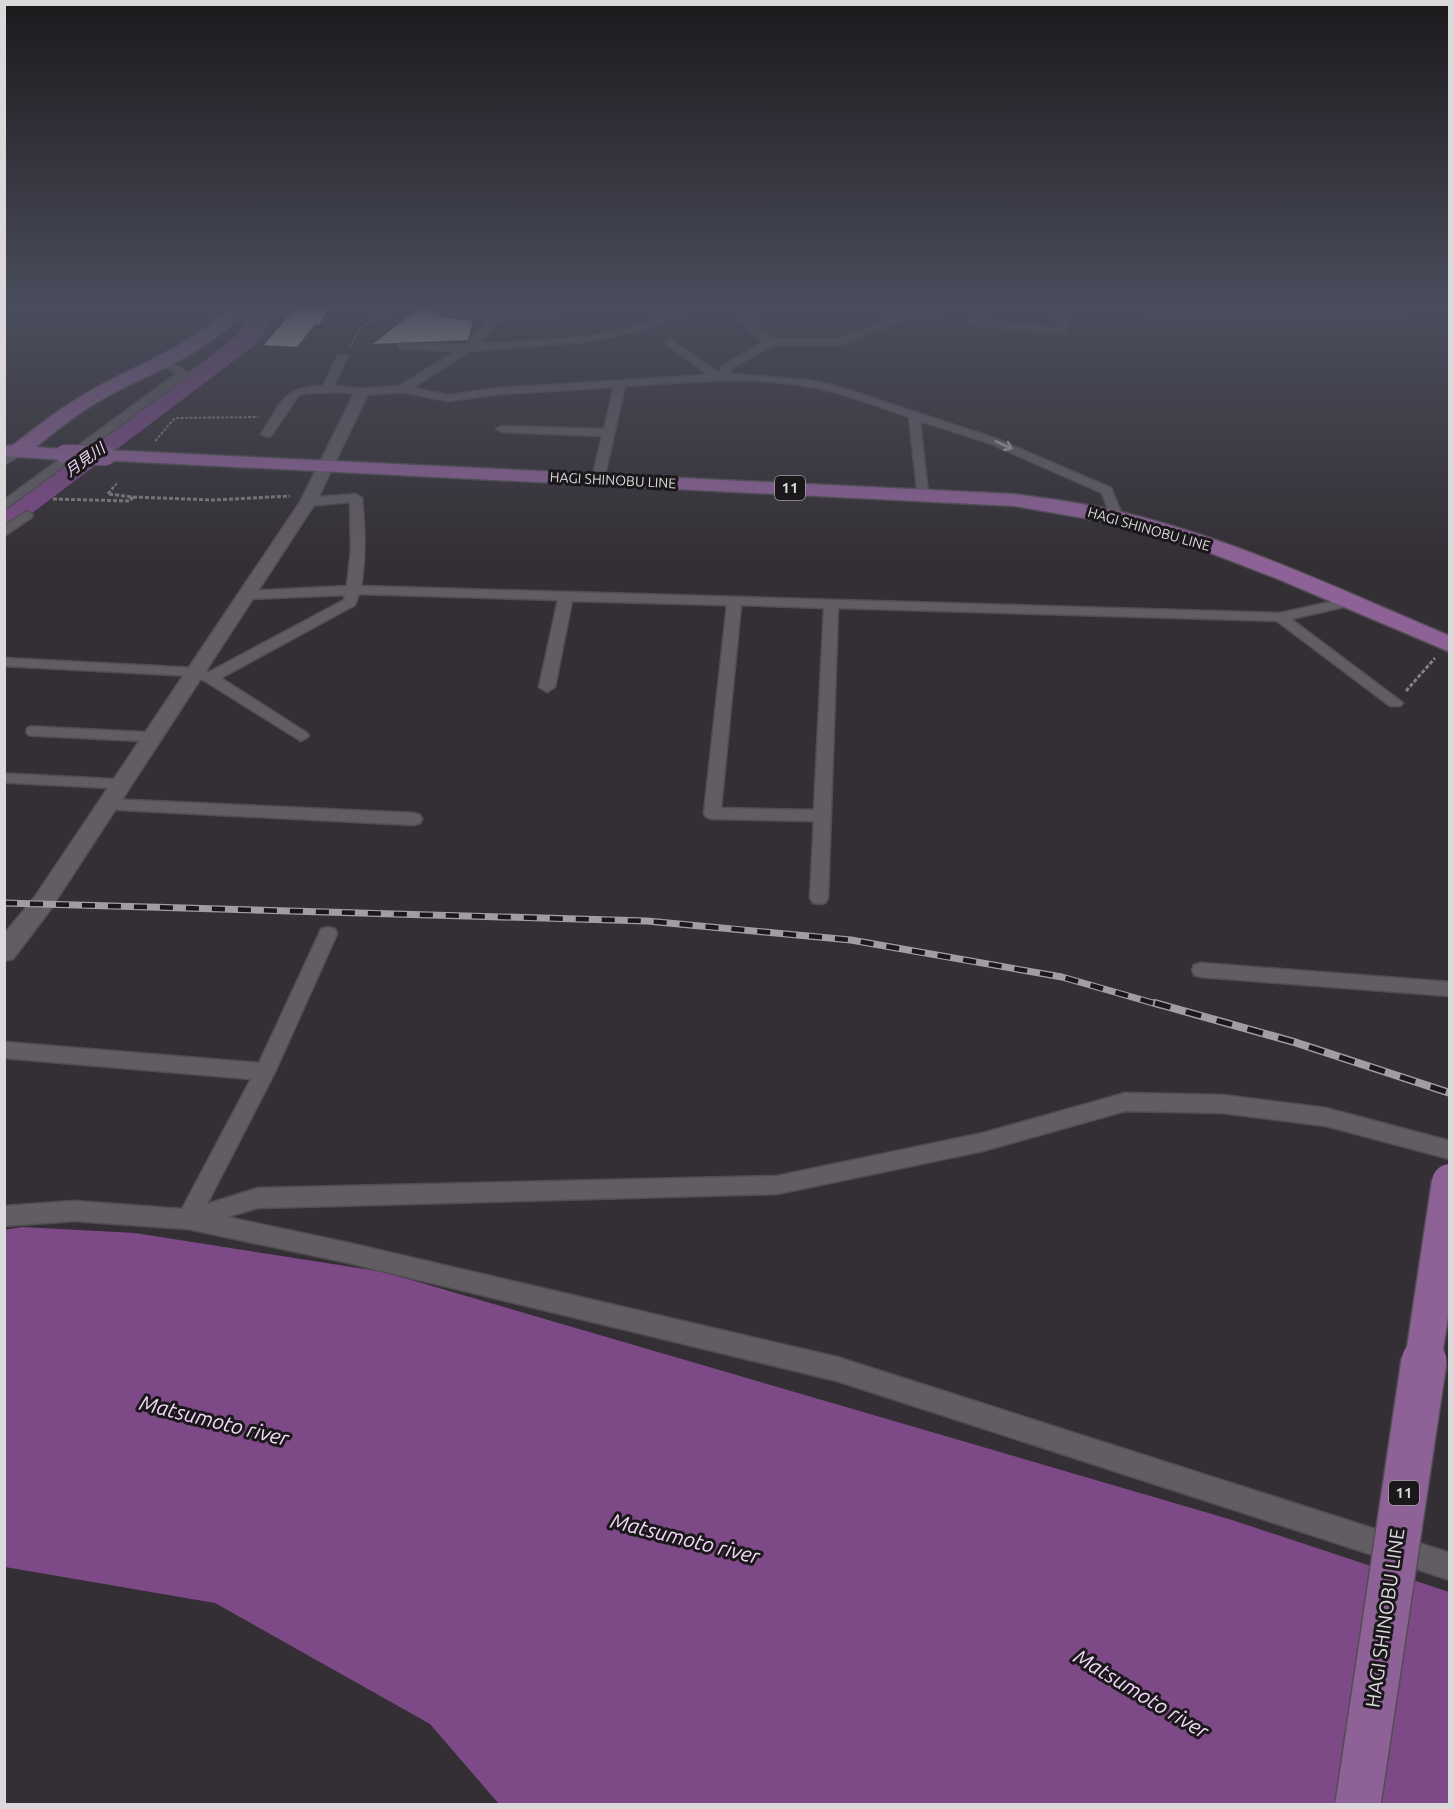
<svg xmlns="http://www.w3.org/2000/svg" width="1454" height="1809" font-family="Ubuntu,'Noto Sans JP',sans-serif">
  <rect width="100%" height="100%" fill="#342f35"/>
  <path fill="#7d4a87" d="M 22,1227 L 135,1233 L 384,1272 L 1229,1519 L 1449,1592 L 1449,1804 L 499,1804 L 430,1724 L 215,1603 L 5,1567 L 4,1230 Z"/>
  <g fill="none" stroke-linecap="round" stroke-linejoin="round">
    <path fill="#7d4a87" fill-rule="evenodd" d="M 258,306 L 282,306 L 256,344 L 15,526 L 4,528 L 4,504 L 211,356 L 238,334 Z"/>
  </g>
  <g fill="#e4dde5">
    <path d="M 297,306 L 330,306 L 319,325 L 315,324 L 297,347 L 264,345 Z"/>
    <path d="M 422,306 L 477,306 L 476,311 L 438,308 L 435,311 L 442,317 L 473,321 L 468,340 L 373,344 Z"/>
  </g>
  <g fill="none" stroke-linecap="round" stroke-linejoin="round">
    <defs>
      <g id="service">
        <path d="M 31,731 L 152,737"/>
        <path d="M 4,778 L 121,784"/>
      </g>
      <g id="minor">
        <path d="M 503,306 L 548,312 L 553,315 L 548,318 L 507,313 L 478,344 C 530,340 592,341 641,325 C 659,318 673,305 693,306 L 648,329 L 585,342 L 470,351 L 412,388 L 448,395 L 500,388 L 708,375 L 666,344 L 666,340 L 670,339 L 720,374 L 722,366 L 764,342 L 739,319 L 735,306 L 745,306 L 748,316 L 774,339 L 838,339 L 896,316 L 939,306 L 955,306 L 953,308 L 903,320 L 839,345 L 773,345 L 731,369 L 731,374 L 807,380 L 833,385 L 997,439 L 1111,488 L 1123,517 L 1122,520 L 1112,520 L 1102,493 L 989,443 L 920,421 L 928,494 L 922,498 L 918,497 L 909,417 C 883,408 857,398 830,391 C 766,374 691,382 625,386 L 604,479 L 598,483 L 592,479 L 602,436 L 502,432 L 496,429 L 502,426 L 604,429 L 614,387 L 500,394 L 448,401 L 402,392 L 362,395 L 343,392 L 307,393 L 298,396 L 271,436 L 267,437 L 261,434 C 282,403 282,387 323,386 L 338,355 L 346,355 L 347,357 L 334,386 L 362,389 L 399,386 L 456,351 L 403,349 L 399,348 L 399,344 L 466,345 L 489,320 L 442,315 L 437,312 L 438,310 L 494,315 Z"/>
        <path d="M 1056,306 L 1066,306 L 1066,334 L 973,325 L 968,322 L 973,319 L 1057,328 Z"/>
        <path d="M 1119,306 L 1299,313 L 1357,312 L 1416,306 C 1386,333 1171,314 1124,309 Z"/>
        <path d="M 166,359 L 187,372 L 187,376 L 4,510 L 4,500 L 176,374 L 161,362 Z"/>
        <path d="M 17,448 L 21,449 L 21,455 L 4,465 L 4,456 Z"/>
        <path d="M 356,494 L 362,498 C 365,528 366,557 361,586 L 1280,613 L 1348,598 L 1353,599 L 1355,602 L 1353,605 L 1291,619 L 1403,703 L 1400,706 L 1390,706 L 1277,621 L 838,608 L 828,898 L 825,903 L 819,904 L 813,903 L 810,898 L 814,821 L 712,819 L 706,817 L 704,813 L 727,605 L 572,601 L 555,687 L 547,692 L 539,687 L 558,600 L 359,594 L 355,605 L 221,678 L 307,733 L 309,736 L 301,741 L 205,681 L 193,676 L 4,666 L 4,658 L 195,668 L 209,672 L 344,600 L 345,595 L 248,599 L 241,595 L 248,591 L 347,586 L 351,550 L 350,502 L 308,506 L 302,502 L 308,498 ZM 741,605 L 824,608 L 814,810 L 721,808 Z"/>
        <path d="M 27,511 L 33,515 L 31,518 L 4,536 L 4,526 Z"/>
        <path d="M 108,799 L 414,813 L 420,815 L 422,819 L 420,823 L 414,825 L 102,809 L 100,805 L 102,801 Z"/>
        <path d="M 328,927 L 335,929 L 337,934 L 275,1072 L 207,1204 L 258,1188 L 777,1176 L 983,1133 L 1125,1093 L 1223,1095 L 1326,1108 L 1450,1141 L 1450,1159 L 1326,1126 L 1223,1113 L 1125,1111 L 983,1151 L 777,1194 L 258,1208 L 227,1217 L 349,1243 L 837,1357 L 1450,1553 L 1450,1580 L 837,1381 L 349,1263 L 188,1229 L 74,1221 L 4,1226 L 4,1206 L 74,1201 L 182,1209 L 251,1079 L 4,1058 L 4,1042 L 259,1063 L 319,934 L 321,929 Z"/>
        <path d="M 1201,963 L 1450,982 L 1450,996 L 1201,977 L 1194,975 L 1192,970 L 1194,965 Z"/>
      </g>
      <path id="tertiary" d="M 362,388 L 369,392 L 316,502 L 50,910 L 13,959 L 4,961 L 4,934 L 34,898 L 300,502 L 355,392 Z"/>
      <g id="primary">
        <path d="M 230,306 L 247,306 C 214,352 156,370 108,396 C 82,410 59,428 36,447 L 72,450 L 75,454 L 72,458 L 65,460 L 4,456 L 4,446 L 13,445 C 40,424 66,404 97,387 C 144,362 192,345 230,306 Z"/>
        <path d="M 106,450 L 1014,494 C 1049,499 1083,503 1117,511 C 1233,538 1341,590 1450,636 L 1450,652 L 1278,579 L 1195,547 L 1113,523 L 1014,506 L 99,460 L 96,456 L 99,452 Z"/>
      </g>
    </defs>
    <use href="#service" stroke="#514d52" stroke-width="12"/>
    <use href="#minor" stroke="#514d52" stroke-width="3"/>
    <use href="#tertiary" stroke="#514d52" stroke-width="3"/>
    <use href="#primary" stroke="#514d52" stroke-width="3"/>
    <g stroke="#827e83" stroke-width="2" stroke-dasharray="3 1.5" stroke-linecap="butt">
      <path d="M 349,347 L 361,328 L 393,306"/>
      <path d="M 155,441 L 175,418 L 258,417"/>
      <path d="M 112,489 L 118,482"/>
    </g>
    <g stroke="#827e83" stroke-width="3" stroke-dasharray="4 2" stroke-linecap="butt">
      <path d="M 108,494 L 113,488"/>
      <path d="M 133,497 L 214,500 L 290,496"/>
      <path d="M 53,499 L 130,501 L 133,497 L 108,494"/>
      <path d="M 1406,691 L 1435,658"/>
    </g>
    <use href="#service" stroke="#625c63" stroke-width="9"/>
    <use href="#minor" fill="#625c63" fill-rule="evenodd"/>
    <use href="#tertiary" fill="#625c63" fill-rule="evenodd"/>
    <use href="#primary" fill="#8e6297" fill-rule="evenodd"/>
    <defs>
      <path id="rail-far1" d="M 4,903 L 647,921 L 851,940 L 1062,977 L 1160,1005"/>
      <path id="rail" d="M 1155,1003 L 1294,1042 L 1450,1093"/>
    </defs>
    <use href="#rail-far1" stroke="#a19ea2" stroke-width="7"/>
    <use href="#rail" stroke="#a19ea2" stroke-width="8"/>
    <use href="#rail-far1" stroke="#1a181a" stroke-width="4.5" stroke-dasharray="13" stroke-linecap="butt"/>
    <use href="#rail" stroke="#1a181a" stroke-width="5" stroke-dasharray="16" stroke-linecap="butt"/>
    <defs>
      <path id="primary-bridge-far2" d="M 65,454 L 106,456"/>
      <path id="primary-bridge-far1" d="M 1423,1362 L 1450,1182"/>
      <path id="primary-bridge" d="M 1358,1804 L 1424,1361"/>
    </defs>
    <use href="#primary-bridge-far2" stroke="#514d52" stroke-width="20" stroke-linecap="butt"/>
    <use href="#primary-bridge-far1" stroke="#514d52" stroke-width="39" stroke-linecap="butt"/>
    <use href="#primary-bridge" stroke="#514d52" stroke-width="48" stroke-linecap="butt"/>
    <use href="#primary-bridge-far2" stroke="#8e6297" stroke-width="19"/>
    <use href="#primary-bridge-far1" stroke="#8e6297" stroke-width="36"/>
    <use href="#primary-bridge" stroke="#8e6297" stroke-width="45"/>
  </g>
  <defs><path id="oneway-shaft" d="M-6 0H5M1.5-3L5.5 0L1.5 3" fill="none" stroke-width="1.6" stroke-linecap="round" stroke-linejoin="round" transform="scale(1.5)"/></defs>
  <use stroke="#aba7ac" href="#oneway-shaft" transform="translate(1004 445) rotate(24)"/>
  <linearGradient id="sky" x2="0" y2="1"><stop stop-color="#1d1a1d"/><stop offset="0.55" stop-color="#4a4d5c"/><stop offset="1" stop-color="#4a4d5c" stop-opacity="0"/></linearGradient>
  <rect width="1454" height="559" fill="url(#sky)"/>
  <g text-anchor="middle" stroke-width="6" stroke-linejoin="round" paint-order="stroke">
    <g font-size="14" fill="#dcd9dd" stroke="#1a181a">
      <text transform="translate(613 480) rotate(3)" y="5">HAGI SHINOBU LINE</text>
      <text transform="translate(1149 529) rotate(16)" y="5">HAGI SHINOBU LINE</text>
    </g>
    <g font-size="15" font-style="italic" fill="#f4d7fa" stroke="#1a181a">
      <text transform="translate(85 460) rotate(-36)" y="5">月見川</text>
    </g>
    <g fill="#1a181a" stroke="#a29fa2" stroke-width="1.5">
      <rect x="775" y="476" width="30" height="24" rx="4.5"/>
      <rect x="1389" y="1481" width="30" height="24" rx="4.5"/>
    </g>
    <g font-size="15" font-weight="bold" fill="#dcd9dd">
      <text x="790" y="493">11</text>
      <text x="1404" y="1498">11</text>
    </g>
    <g font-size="20" fill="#dcd9dd" stroke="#1a181a">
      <text transform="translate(1385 1618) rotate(-82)" y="7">HAGI SHINOBU LINE</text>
    </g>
    <g font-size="21" font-style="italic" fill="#f4d7fa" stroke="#1a181a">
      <text transform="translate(214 1421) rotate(14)" y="7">Matsumoto river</text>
      <text transform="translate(685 1539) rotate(14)" y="7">Matsumoto river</text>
      <text transform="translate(1141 1694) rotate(31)" y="7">Matsumoto river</text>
    </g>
  </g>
  <rect width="1454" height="1809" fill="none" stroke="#dcd9dd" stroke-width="12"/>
</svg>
